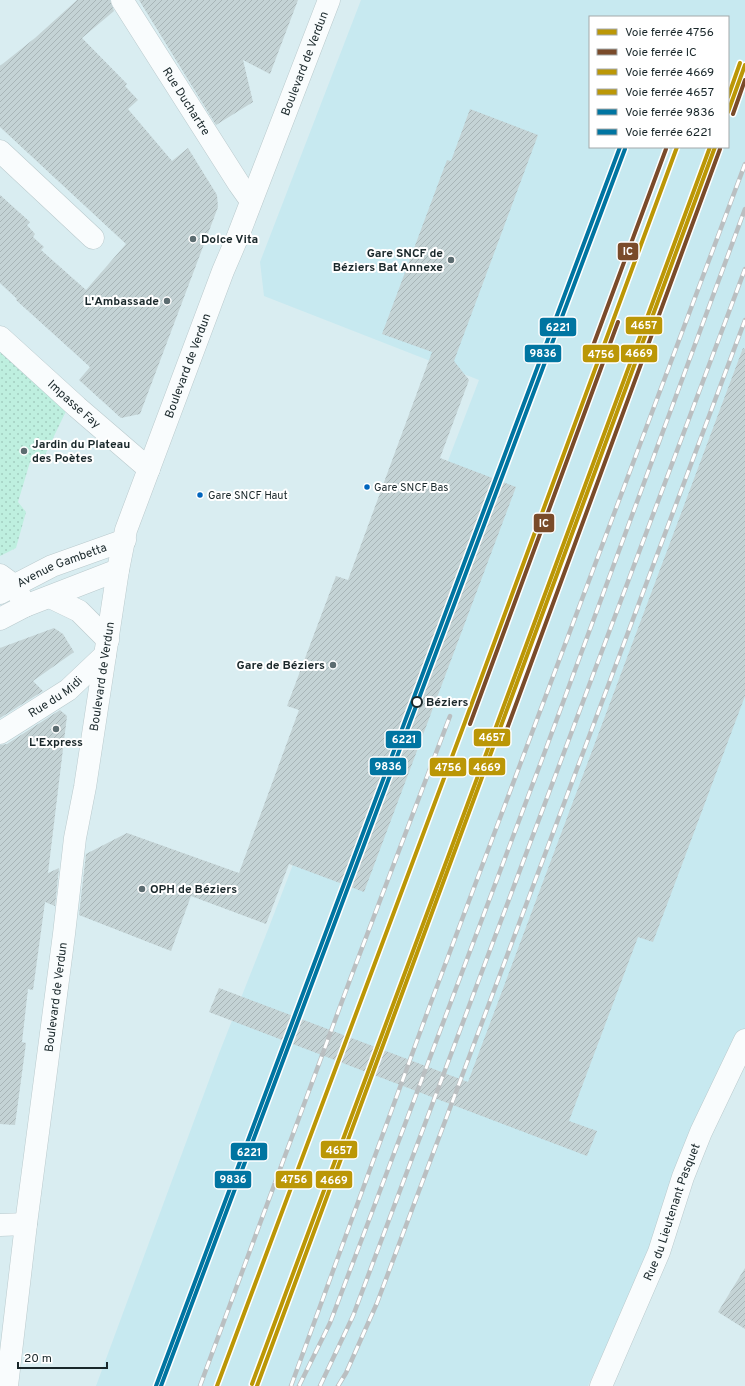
<svg xmlns="http://www.w3.org/2000/svg" width="745" height="1386" font-family="Overpass,sans-serif">
  <defs>
    <pattern id="park-dots" width="8" height="8" patternUnits="userSpaceOnUse"><rect width="8" height="8" fill="#beefdf"/><path d="M2 2h.1M6 6h.1" fill="none" stroke="#a3cdc0" stroke-width="1.8" stroke-linecap="round"/></pattern>
    <pattern id="building-hatch" width="6" height="6" patternUnits="userSpaceOnUse"><rect width="6" height="6" fill="#c4d3d5"/><path d="M-1 1l2-2M0 6l6-6M5 7l2-2" fill="none" stroke="#a8b5b7"/></pattern>
  </defs>
  <rect width="100%" height="100%" fill="#d9edf1"/>
  <path fill="#c7e9f0" fill-rule="evenodd" d="M 361,0 L 745,0 L 745,1035 L 683,1177 L 588,1386 L 96,1386 L 218,1056 L 269,927 L 479,380 L 264,296 L 260,262 ZM 590,17 L 728,17 L 728,147 L 590,147 Z"/>
  <path fill="url(#park-dots)" d="M 0,348 L 67,409 L 44,457 L 30,462 L 18,502 L 26,512 L 16,548 L 0,556 Z"/>
  <g fill="url(#building-hatch)">
    <path d="M 77,0 L 110,0 L 114,11 L 82,38 L 127,84 L 125,86 L 138,100 L 128,109 L 172,161 L 188,148 L 217,195 L 218,207 L 140,414 L 121,418 L 79,380 L 90,367 L 16,300 L 17,299 L 0,283 L 0,195 L 30,222 L 27,225 L 35,234 L 33,237 L 44,247 L 41,250 L 86,290 L 126,244 L 0,127 L 0,66 L 35,38 Z"/>
    <path d="M 139,0 L 298,0 L 270,74 L 243,60 L 253,102 L 216,125 Z"/>
    <path d="M 470,109 L 538,135 L 454,361 L 469,380 L 440,458 L 516,487 L 364,892 L 289,864 L 266,924 L 191,896 L 171,951 L 79,915 L 86,854 L 127,833 L 239,873 L 299,710 L 287,706 L 336,576 L 348,580 L 432,352 L 382,334 L 447,160 L 451,161 Z"/>
    <path d="M 743,348 L 745,349 L 745,696 L 653,942 L 638,937 L 569,1121 L 597,1131 L 587,1156 L 209,1012 L 219,988 L 468,1082 Z"/>
    <path d="M 54,628 L 63,634 L 74,652 L 33,681 L 43,691 L 0,718 L 0,648 Z"/>
    <path d="M 60,710 L 67,716 L 48,873 L 59,868 L 55,906 L 45,902 L 33,990 L 28,989 L 22,1042 L 26,1043 L 15,1125 L 0,1124 L 0,745 L 7,744 Z"/>
    <path d="M 745,1268 L 745,1329 L 718,1312 Z"/>
  </g>
  <g fill="none" stroke-linecap="round" stroke-linejoin="round">
    <defs>
      <g id="street">
        <path id="s1" d="M 122,0 L 239,184 L 251,201"/>
        <path d="M 0,151 L 93,238"/>
        <path id="s2" d="M 0,337 L 77,407 L 149,469"/>
        <path d="M 0,575 L 15,586 L 25,606"/>
        <path id="s3" d="M 0,733 L 68,690 L 105,655"/>
        <path d="M 0,1225 L 26,1224"/>
      </g>
      <g id="secondary">
        <path id="s4" d="M 0,593 L 52,566 L 125,540"/>
        <path d="M 50,597 L 79,611 L 108,640"/>
        <path d="M 0,619 L 25,606 L 118,570"/>
      </g>
      <g id="primary">
        <path id="s5" d="M 7,1386 L 26,1224 L 64,934 L 75,838 L 85,787 L 118,570 L 126,530 L 223,271 L 238,236 L 329,0"/>
        <path id="s6" d="M 601,1386 L 659,1252 L 683,1177 L 701,1132 L 745,1040"/>
      </g>
    </defs>
    <use href="#street" stroke="#bacacd" stroke-width="23"/>
    <use href="#secondary" stroke="#bacacd" stroke-width="23"/>
    <use href="#primary" stroke="#bacacd" stroke-width="23"/>
    <use href="#street" stroke="#f9fcfd" stroke-width="22"/>
    <use href="#secondary" stroke="#f9fcfd" stroke-width="22"/>
    <use href="#primary" stroke="#f9fcfd" stroke-width="22"/>
    <defs>
      <g id="rail">
        <path d="M 200,1386 L 351,977 L 450,716"/>
        <path d="M 291,1386 L 430,1005 L 745,164"/>
        <path d="M 299,1386 L 330,1323 L 363,1236 L 544,754 L 745,209"/>
        <path d="M 320,1386 L 353,1316 L 745,269"/>
        <path d="M 338,1386 L 346,1373 L 377,1303 L 745,320"/>
      </g>
    </defs>
    <use href="#rail" stroke="#babfc1" stroke-width="4.5"/>
    <use href="#rail" stroke="#fff" stroke-width="3" stroke-dasharray="9" stroke-linecap="butt"/>
    <defs>
      <path id="rail-1" d="M 217,1386 L 465,722 L 677,147"/>
      <g id="rail-2">
        <path d="M 733,114 L 745,80"/>
        <path d="M 590,354 L 666,149"/>
        <path d="M 470,724 L 618,322"/>
        <path d="M 504,737 L 720,149"/>
      </g>
      <g id="rail-3">
        <path d="M 728,112 L 745,65"/>
        <path d="M 257,1386 C 411,973 563,560 715,147"/>
      </g>
      <g id="rail-4">
        <path d="M 728,97 L 740,63"/>
        <path d="M 252,1384 C 406,972 558,560 710,147"/>
      </g>
      <path id="rail-5" d="M 156,1386 L 620,147"/>
      <path id="rail-6" d="M 161,1386 L 625,149"/>
    </defs>
    <use href="#rail-1" stroke="#fff" stroke-width="7"/>
    <use href="#rail-2" stroke="#fff" stroke-width="7"/>
    <use href="#rail-3" stroke="#fff" stroke-width="7"/>
    <use href="#rail-4" stroke="#fff" stroke-width="7"/>
    <use href="#rail-5" stroke="#fff" stroke-width="7"/>
    <use href="#rail-6" stroke="#fff" stroke-width="7"/>
    <use href="#rail-1" stroke="#bb9706" stroke-width="4"/>
    <use href="#rail-2" stroke="#7a4b2a" stroke-width="4"/>
    <use href="#rail-3" stroke="#bb9706" stroke-width="4"/>
    <use href="#rail-4" stroke="#bb9706" stroke-width="4"/>
    <use href="#rail-5" stroke="#0075a1" stroke-width="4"/>
    <use href="#rail-6" stroke="#0075a1" stroke-width="4"/>
  </g>
  <g fill="#5c6c70" stroke="#fff" stroke-width="1.5">
    <circle cx="193" cy="239" r="4"/>
    <circle cx="451" cy="260" r="4"/>
    <circle cx="167" cy="301" r="4"/>
    <circle cx="24" cy="451" r="4"/>
    <circle cx="333" cy="665" r="4"/>
    <circle cx="56" cy="729" r="4"/>
    <circle cx="142" cy="889" r="4"/>
  </g>
  <g fill="#0065bd" stroke="#fff" stroke-width="1.5">
    <circle cx="367" cy="487" r="3.5"/>
    <circle cx="200" cy="495" r="3.5"/>
  </g>
  <circle fill="#fff" stroke="#19272a" stroke-width="2" cx="417" cy="702" r="5"/>
  <g text-anchor="middle" stroke-width="4" stroke-linejoin="round" paint-order="stroke">
    <g font-size="11" fill="#19272a" stroke="#fff" text-anchor="start">
      <text x="374" y="491">Gare SNCF Bas</text>
      <text x="208" y="499">Gare SNCF Haut</text>
    </g>
    <g font-size="12" fill="#19272a" stroke="#fff">
      <text dy="4" stroke="none"><textPath href="#s5" startOffset="1364">Boulevard de Verdun</textPath></text>
      <text dy="4" stroke="none"><textPath href="#s1" startOffset="120">Rue Duchartre</textPath></text>
      <text dy="4" stroke="none"><textPath href="#s5" startOffset="1040">Boulevard de Verdun</textPath></text>
      <text dy="4" stroke="none"><textPath href="#s2" startOffset="100">Impasse Fay</textPath></text>
      <text dy="4" stroke="none"><textPath href="#s4" startOffset="68">Avenue Gambetta</textPath></text>
      <text dy="4" stroke="none"><textPath href="#s5" startOffset="716">Boulevard de Verdun</textPath></text>
      <text dy="4" stroke="none"><textPath href="#s3" startOffset="66">Rue du Midi</textPath></text>
      <text dy="4" stroke="none"><textPath href="#s5" startOffset="392">Boulevard de Verdun</textPath></text>
      <text dy="4" stroke="none"><textPath href="#s6" startOffset="188">Rue du Lieutenant Pasquet</textPath></text>
    </g>
    <g font-size="12" font-weight="bold" fill="#19272a" stroke="#fff" text-anchor="start">
      <text x="201" y="243">Dolce Vita</text>
      <text x="443" y="257" text-anchor="end">Gare SNCF de<tspan x="443" dy="14">Béziers Bat Annexe</tspan></text>
      <text x="159" y="305" text-anchor="end">L'Ambassade</text>
      <text x="32" y="448">Jardin du Plateau<tspan x="32" dy="14">des Poètes</tspan></text>
      <text x="325" y="669" text-anchor="end">Gare de Béziers</text>
      <text x="56" y="746" text-anchor="middle">L'Express</text>
      <text x="150" y="893">OPH de Béziers</text>
    </g>
    <g font-size="12" font-weight="bold" fill="#19272a" stroke="#fff" text-anchor="start">
      <text x="426" y="706">Béziers</text>
    </g>
  </g>
  <g stroke="#fff" stroke-width="1.5">
    <rect x="617" y="242" width="22" height="19" rx="4" fill="#7a4b2a"/>
    <rect x="625" y="316" width="38" height="19" rx="4" fill="#bb9706"/>
    <rect x="539" y="317" width="38" height="20" rx="4" fill="#0075a1"/>
    <rect x="524" y="344" width="38" height="19" rx="4" fill="#0075a1"/>
    <rect x="620" y="344" width="38" height="19" rx="4" fill="#bb9706"/>
    <rect x="582" y="344" width="38" height="19" rx="4" fill="#bb9706"/>
    <rect x="533" y="513" width="22" height="20" rx="4" fill="#7a4b2a"/>
    <rect x="473" y="728" width="38" height="19" rx="4" fill="#bb9706"/>
    <rect x="385" y="730" width="37" height="19" rx="4" fill="#0075a1"/>
    <rect x="369" y="757" width="38" height="19" rx="4" fill="#0075a1"/>
    <rect x="468" y="757" width="38" height="19" rx="4" fill="#bb9706"/>
    <rect x="429" y="757" width="38" height="20" rx="4" fill="#bb9706"/>
    <rect x="320" y="1140" width="38" height="19" rx="4" fill="#bb9706"/>
    <rect x="230" y="1142" width="38" height="19" rx="4" fill="#0075a1"/>
    <rect x="214" y="1170" width="38" height="19" rx="4" fill="#0075a1"/>
    <rect x="275" y="1170" width="38" height="19" rx="4" fill="#bb9706"/>
    <rect x="315" y="1170" width="38" height="19" rx="4" fill="#bb9706"/>
  </g>
  <g font-size="11" text-anchor="middle" font-weight="bold" fill="#fff">
    <text x="628" y="255">IC</text>
    <text x="644" y="329">4657</text>
    <text x="558" y="331">6221</text>
    <text x="543" y="357">9836</text>
    <text x="639" y="357">4669</text>
    <text x="601" y="358">4756</text>
    <text x="544" y="527">IC</text>
    <text x="492" y="741">4657</text>
    <text x="404" y="743">6221</text>
    <text x="388" y="770">9836</text>
    <text x="487" y="771">4669</text>
    <text x="448" y="771">4756</text>
    <text x="339" y="1154">4657</text>
    <text x="249" y="1156">6221</text>
    <text x="233" y="1183">9836</text>
    <text x="294" y="1183">4756</text>
    <text x="334" y="1184">4669</text>
  </g>
  <rect x="589" y="16" width="140" height="132" fill="#ffffff" stroke="#a3a9aa"/>
  <rect x="597" y="29" width="20" height="6" fill="#bb9706" stroke="#a3a9aa"/>
  <text x="625" y="36" font-size="12" fill="#19272a">Voie ferrée 4756</text>
  <rect x="597" y="49" width="20" height="6" fill="#7a4b2a" stroke="#a3a9aa"/>
  <text x="625" y="56" font-size="12" fill="#19272a">Voie ferrée IC</text>
  <rect x="597" y="69" width="20" height="6" fill="#bb9706" stroke="#a3a9aa"/>
  <text x="625" y="76" font-size="12" fill="#19272a">Voie ferrée 4669</text>
  <rect x="597" y="89" width="20" height="6" fill="#bb9706" stroke="#a3a9aa"/>
  <text x="625" y="96" font-size="12" fill="#19272a">Voie ferrée 4657</text>
  <rect x="597" y="109" width="20" height="6" fill="#0075a1" stroke="#a3a9aa"/>
  <text x="625" y="116" font-size="12" fill="#19272a">Voie ferrée 9836</text>
  <rect x="597" y="129" width="20" height="6" fill="#0075a1" stroke="#a3a9aa"/>
  <text x="625" y="136" font-size="12" fill="#19272a">Voie ferrée 6221</text>
  <path d="M18 1362v6h89v-6" fill="none" stroke="#19272a" stroke-width="2"/>
  <text x="24" y="1362" font-size="12" fill="#19272a" stroke="#ffffff" stroke-width="3" paint-order="stroke">20 m</text>
</svg>
